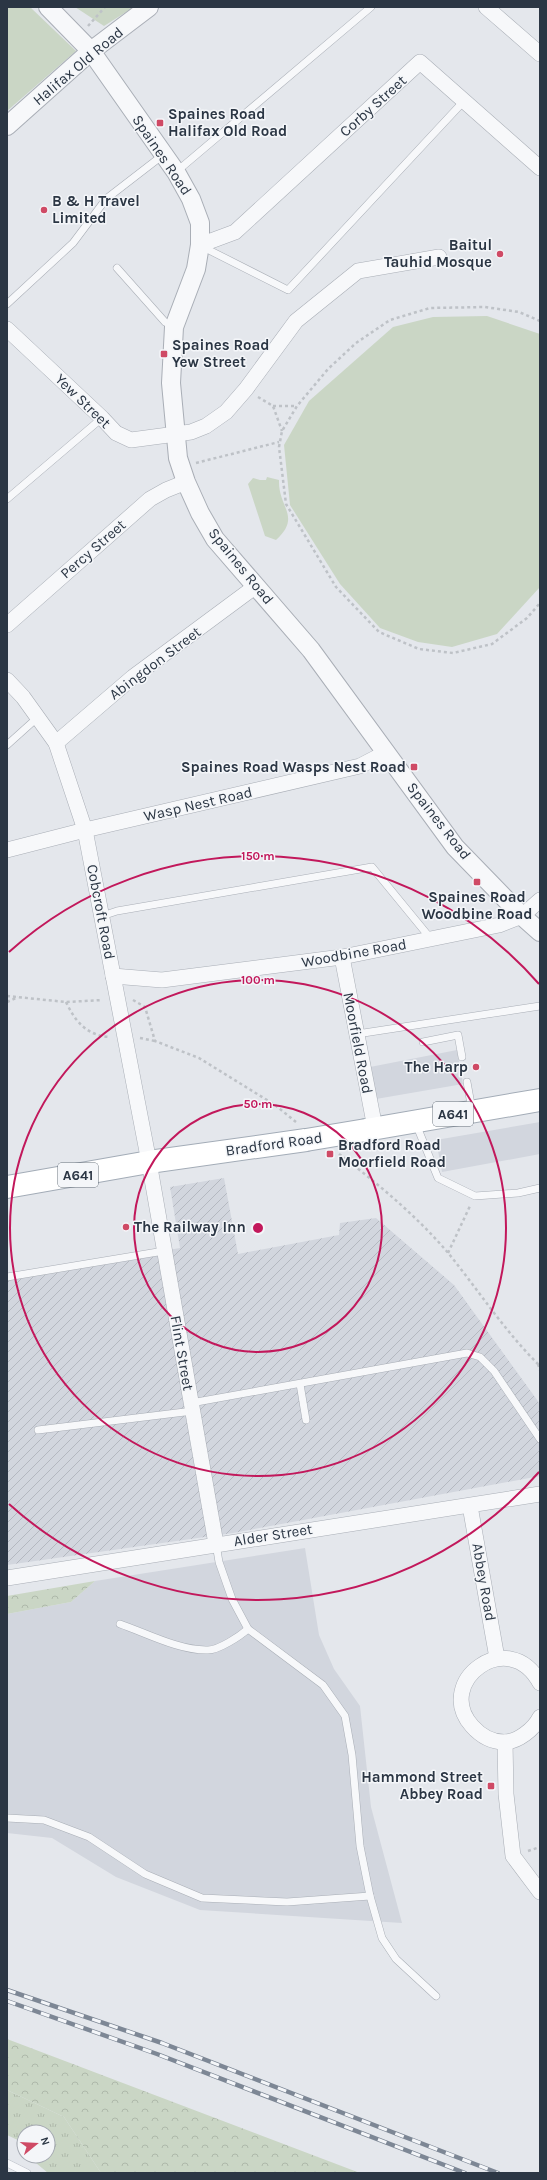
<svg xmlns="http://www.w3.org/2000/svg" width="547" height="2180" font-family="Karla,sans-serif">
  <defs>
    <pattern id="industrial-furrows" width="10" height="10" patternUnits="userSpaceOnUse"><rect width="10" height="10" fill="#d2d6de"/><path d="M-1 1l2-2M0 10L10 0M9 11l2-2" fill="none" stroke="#b4b8c0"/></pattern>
    <pattern id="grass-tufts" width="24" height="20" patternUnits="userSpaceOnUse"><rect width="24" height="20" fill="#cad6c5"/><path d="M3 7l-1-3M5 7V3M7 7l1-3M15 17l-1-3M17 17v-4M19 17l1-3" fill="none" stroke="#aeb8aa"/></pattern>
    <pattern id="forest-crowns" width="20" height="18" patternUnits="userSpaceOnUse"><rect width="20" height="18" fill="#cad6c5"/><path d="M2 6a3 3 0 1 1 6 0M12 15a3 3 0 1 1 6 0" fill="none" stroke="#aeb8aa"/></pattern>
  </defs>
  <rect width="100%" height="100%" fill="#e4e7ec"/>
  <g fill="#d2d6de">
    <path d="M 457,1050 L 463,1084 L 376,1099 L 370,1067 Z"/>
    <path d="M 540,1122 L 540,1154 L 442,1172 L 436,1140 Z"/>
    <path d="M 305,1548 L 319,1635 L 334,1669 L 360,1706 L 371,1807 L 402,1923 L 200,1910 L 116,1877 L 52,1838 L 7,1833 L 7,1614 L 71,1602 L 95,1581 Z"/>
  </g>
  <path fill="url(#industrial-furrows)" d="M 224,1178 L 238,1254 L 339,1235 L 340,1223 L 376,1218 L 454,1285 L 540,1404 L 540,1476 L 233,1533 L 7,1565 L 7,1277 L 180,1248 L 170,1187 Z"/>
  <path fill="url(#grass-tufts)" d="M 7,2090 L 64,2117 L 101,2173 L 48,2173 L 36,2163 L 39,2156 L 48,2156 L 48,2132 L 24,2132 L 24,2143 L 7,2135 Z"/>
  <g fill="url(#forest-crowns)">
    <path d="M 95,1581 L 71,1602 L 7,1614 L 7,1596 Z"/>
    <path d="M 7,2039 L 360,2173 L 101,2173 L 64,2117 L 7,2090 Z"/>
  </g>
  <g fill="#cad6c5">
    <path d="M 7,7 L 30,7 L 76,51 L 7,111 Z"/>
    <path d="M 75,7 L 134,7 L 104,26 Z"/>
    <path d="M 487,316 L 540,334 L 540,587 L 497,634 L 452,647 L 418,642 L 380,628 L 340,584 L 290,505 L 284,445 L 309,401 L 393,327 L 433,317 Z"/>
    <path d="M 267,477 L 279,480 C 278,508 302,516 276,540 L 265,536 L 248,484 L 253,478 L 260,480 L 266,480 Z"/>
  </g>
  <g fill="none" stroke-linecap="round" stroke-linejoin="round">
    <defs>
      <g id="service">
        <path d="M 176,172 L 371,7"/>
        <path d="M 201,246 L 288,290 L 464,101"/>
        <path d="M 117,268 L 165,322 L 174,327"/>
        <path d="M 7,304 L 73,243 L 106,199 L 163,155"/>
        <path d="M 7,499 L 102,418"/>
        <path d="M 7,745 L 37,718"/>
        <path d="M 102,916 L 117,911 L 372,867 L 431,939"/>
        <path d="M 357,1034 L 540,1006"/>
        <path d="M 423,1042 L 458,1035 L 462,1057"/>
        <path d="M 467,1082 L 472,1110"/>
        <path d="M 416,1124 L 438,1178 L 475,1196 L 518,1193 L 540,1188"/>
        <path d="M 7,1277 L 164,1251"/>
        <path d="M 300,1384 L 306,1420"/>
        <path d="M 191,1403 L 467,1353 L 480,1357 L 494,1371 L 540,1439"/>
        <path d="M 38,1430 L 193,1411"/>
        <path d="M 216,1544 L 219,1562 L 232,1599 L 248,1629 L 323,1685 L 345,1716 L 352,1755 L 360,1846 L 370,1896 L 382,1938 L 396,1959 L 436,1996"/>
        <path d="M 120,1624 C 146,1633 180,1651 208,1650 C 219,1650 240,1636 248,1629"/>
        <path d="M 7,1818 L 44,1820 L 89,1837 L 145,1874 L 202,1898 L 287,1902 L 370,1896"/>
        <path d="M 7,2163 L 27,2173"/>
      </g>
      <g id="minor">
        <path d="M 486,7 L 540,54"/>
        <path d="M 200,245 L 235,232 L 420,62 L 540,168"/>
        <path d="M 7,329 L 102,418 L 116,433 L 131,440 L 191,432 L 206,426 L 226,412 L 246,389 L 296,321 L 358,271 L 439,257"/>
        <path d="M 7,625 L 150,499 L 166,490 L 186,482"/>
        <path d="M 7,680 L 23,697 L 56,743 L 85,830 L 149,1162 L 216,1544"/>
        <path d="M 56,743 L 133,677 L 256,586"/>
        <path d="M 7,850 L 85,830 L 360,766 L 387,752"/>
        <path d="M 342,957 L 375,1128"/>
        <path d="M 113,976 L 162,980 L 342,957 L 499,925 L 522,916 L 540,900"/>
        <path d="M 470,1506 L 497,1658"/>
        <path d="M 7,1578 L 540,1494"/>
        <path d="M 540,1683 C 509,1625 433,1682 472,1726 C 480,1735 491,1742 504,1742 C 518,1742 534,1729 540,1717"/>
        <path d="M 505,1742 L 506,1794 L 513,1856 L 540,1892"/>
      </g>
      <g id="tertiary">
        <path d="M 48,7 L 91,51 L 176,172 L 191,199 L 200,223 L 200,245 L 196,269 L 174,327 L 171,383 L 178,458 L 186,482 L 200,513 L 215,539 L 311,650 L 455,847 L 522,916 L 540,932"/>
        <path d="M 7,126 L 91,51 L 149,7"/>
      </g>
      <g id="primary">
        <path d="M 366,1130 L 540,1100"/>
        <path d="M 7,1187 L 149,1162 L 306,1140"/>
      </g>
    </defs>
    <use href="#service" stroke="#a9aeb6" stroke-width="8"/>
    <use href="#minor" stroke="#a9aeb6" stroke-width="16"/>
    <use href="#tertiary" stroke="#a9aeb6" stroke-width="20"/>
    <use href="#primary" stroke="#a3acb7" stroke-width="24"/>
    <g stroke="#bec2c7" stroke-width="2.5" stroke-dasharray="3 3" stroke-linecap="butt">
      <path d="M 88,26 L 105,7"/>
      <path d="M 540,321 L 519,312 L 485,307 L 430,308 L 390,320 L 356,343 L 328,369 L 297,406 L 282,431 L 279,447 L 286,504 L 336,587 L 379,632 L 419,649 L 453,653 L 492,644 L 527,618 L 540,603"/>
      <path d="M 258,397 L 273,406 L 282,431"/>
      <path d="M 273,406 L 296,406"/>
      <path d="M 196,463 L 279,442"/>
      <path d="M 7,996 L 66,1002 L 102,1000"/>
      <path d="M 133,1000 L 145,1007 L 155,1041 L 199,1058 L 275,1105 L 296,1122"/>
      <path d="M 7,1002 L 18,997"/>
      <path d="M 66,1002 C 75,1021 86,1035 109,1037"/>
      <path d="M 140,1038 L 155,1041"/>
      <path d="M 339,1154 C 377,1183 418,1217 449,1254 C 479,1291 506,1333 540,1366"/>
      <path d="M 448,1253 L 470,1206"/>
      <path d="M 538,1364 L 540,1370"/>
      <path d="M 528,1851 L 540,1847"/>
    </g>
    <use href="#service" stroke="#f7f8fa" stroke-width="7"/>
    <use href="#minor" stroke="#f7f8fa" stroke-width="15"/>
    <use href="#tertiary" stroke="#f7f8fa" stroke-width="18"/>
    <use href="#primary" stroke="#fff" stroke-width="22"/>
    <defs>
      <g id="rail">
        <path d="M 7,1990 L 162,2043 L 498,2173"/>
        <path d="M 7,2001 L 157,2054 L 465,2173"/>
      </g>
    </defs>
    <use href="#rail" stroke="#7d8795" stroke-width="4.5"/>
    <use href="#rail" stroke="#f4f6f9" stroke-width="3" stroke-dasharray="9" stroke-linecap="butt"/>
    <defs>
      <path id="primary-bridge" d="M 306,1140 L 366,1130"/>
    </defs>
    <use href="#primary-bridge" stroke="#a3acb7" stroke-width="24" stroke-linecap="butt"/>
    <use href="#primary-bridge" stroke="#fff" stroke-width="22"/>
  </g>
  <g fill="none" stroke="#c2185b" stroke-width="2">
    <circle cx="258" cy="1228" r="124"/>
    <circle cx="258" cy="1228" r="248"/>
    <path d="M539 1472A372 372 0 0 1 9 1504M9 952A372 372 0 0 1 539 984"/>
  </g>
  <g fill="#cf4a65" stroke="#f4f6f9" stroke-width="1.5">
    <rect x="156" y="119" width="8" height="8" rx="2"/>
    <circle cx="44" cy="210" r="4"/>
    <circle cx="500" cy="254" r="4"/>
    <rect x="160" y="350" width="8" height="8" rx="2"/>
    <rect x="410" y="763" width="8" height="8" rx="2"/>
    <rect x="473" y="878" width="8" height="8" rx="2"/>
    <circle cx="476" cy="1067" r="4"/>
    <rect x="326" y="1150" width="8" height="8" rx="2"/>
    <circle cx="126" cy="1227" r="4"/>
    <rect x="487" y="1782" width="8" height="8" rx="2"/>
  </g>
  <g text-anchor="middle" stroke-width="3" stroke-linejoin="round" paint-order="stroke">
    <g fill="#f4f6f9" stroke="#67707a" stroke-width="1">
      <rect x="433" y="1102" width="40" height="24" rx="3"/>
      <rect x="58" y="1163" width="40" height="24" rx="3"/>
    </g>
    <g font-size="14" font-weight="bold" fill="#2b3644">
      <text x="453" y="1119">A641</text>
      <text x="78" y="1180">A641</text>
    </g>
    <g font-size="15" fill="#2b3644" stroke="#f4f6f9">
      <text transform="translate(78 66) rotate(-40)" y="5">Halifax Old Road</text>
      <text transform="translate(373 106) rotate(-42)" y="5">Corby Street</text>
      <text transform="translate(162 155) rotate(56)" y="5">Spaines Road</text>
      <text transform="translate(83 401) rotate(44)" y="5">Yew Street</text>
      <text transform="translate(93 549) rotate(-41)" y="5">Percy Street</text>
      <text transform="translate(241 566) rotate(51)" y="5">Spaines Road</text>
      <text transform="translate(155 663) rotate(-37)" y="5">Abingdon Street</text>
      <text transform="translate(198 804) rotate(-13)" y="5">Wasp Nest Road</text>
      <text transform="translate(439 821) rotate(52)" y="5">Spaines Road</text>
      <text transform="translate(101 912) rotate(79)" y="5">Cobcroft Road</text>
      <text transform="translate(354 953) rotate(-10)" y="5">Woodbine Road</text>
      <text transform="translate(358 1043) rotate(79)" y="5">Moorfield Road</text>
      <text transform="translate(274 1144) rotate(-8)" y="5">Bradford Road</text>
      <text transform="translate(182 1353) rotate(80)" y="5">Flint Street</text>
      <text transform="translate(273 1535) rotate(-9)" y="5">Alder Street</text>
      <text transform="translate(484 1582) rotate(80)" y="5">Abbey Road</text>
    </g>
    <g font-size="15" font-weight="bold" fill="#2b3644" stroke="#f4f6f9" text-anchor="start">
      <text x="168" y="119">Spaines Road<tspan x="168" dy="17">Halifax Old Road</tspan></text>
      <text x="52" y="206">B &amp; H Travel<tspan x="52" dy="17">Limited</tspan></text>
      <text x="492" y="250" text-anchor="end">Baitul<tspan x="492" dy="17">Tauhid Mosque</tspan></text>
      <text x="172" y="350">Spaines Road<tspan x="172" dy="17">Yew Street</tspan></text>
      <text x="406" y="772" text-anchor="end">Spaines Road Wasps Nest Road</text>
      <text x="477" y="902" text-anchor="middle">Spaines Road<tspan x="477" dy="17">Woodbine Road</tspan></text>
      <text x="468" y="1072" text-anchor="end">The Harp</text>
      <text x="338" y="1150">Bradford Road<tspan x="338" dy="17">Moorfield Road</tspan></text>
      <text x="134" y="1232">The Railway Inn</text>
      <text x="483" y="1782" text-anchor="end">Hammond Street<tspan x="483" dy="17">Abbey Road</tspan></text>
    </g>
  </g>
  <circle cx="258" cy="1228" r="6" fill="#c2185b" stroke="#f4f6f9" stroke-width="2"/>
  <g font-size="12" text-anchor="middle" font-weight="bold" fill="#c2185b" stroke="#f4f6f9" stroke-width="3" stroke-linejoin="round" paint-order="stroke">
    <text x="258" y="860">150 m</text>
    <text x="258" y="984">100 m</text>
    <text x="258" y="1108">50 m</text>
  </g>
  <rect width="547" height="2180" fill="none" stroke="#2b3644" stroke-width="16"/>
  <g transform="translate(36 2144) rotate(72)"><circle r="19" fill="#f4f6f9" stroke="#a4a9b1"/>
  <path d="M0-3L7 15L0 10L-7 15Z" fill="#cf4a65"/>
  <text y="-6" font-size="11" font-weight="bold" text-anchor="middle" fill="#2b3644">N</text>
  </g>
</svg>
